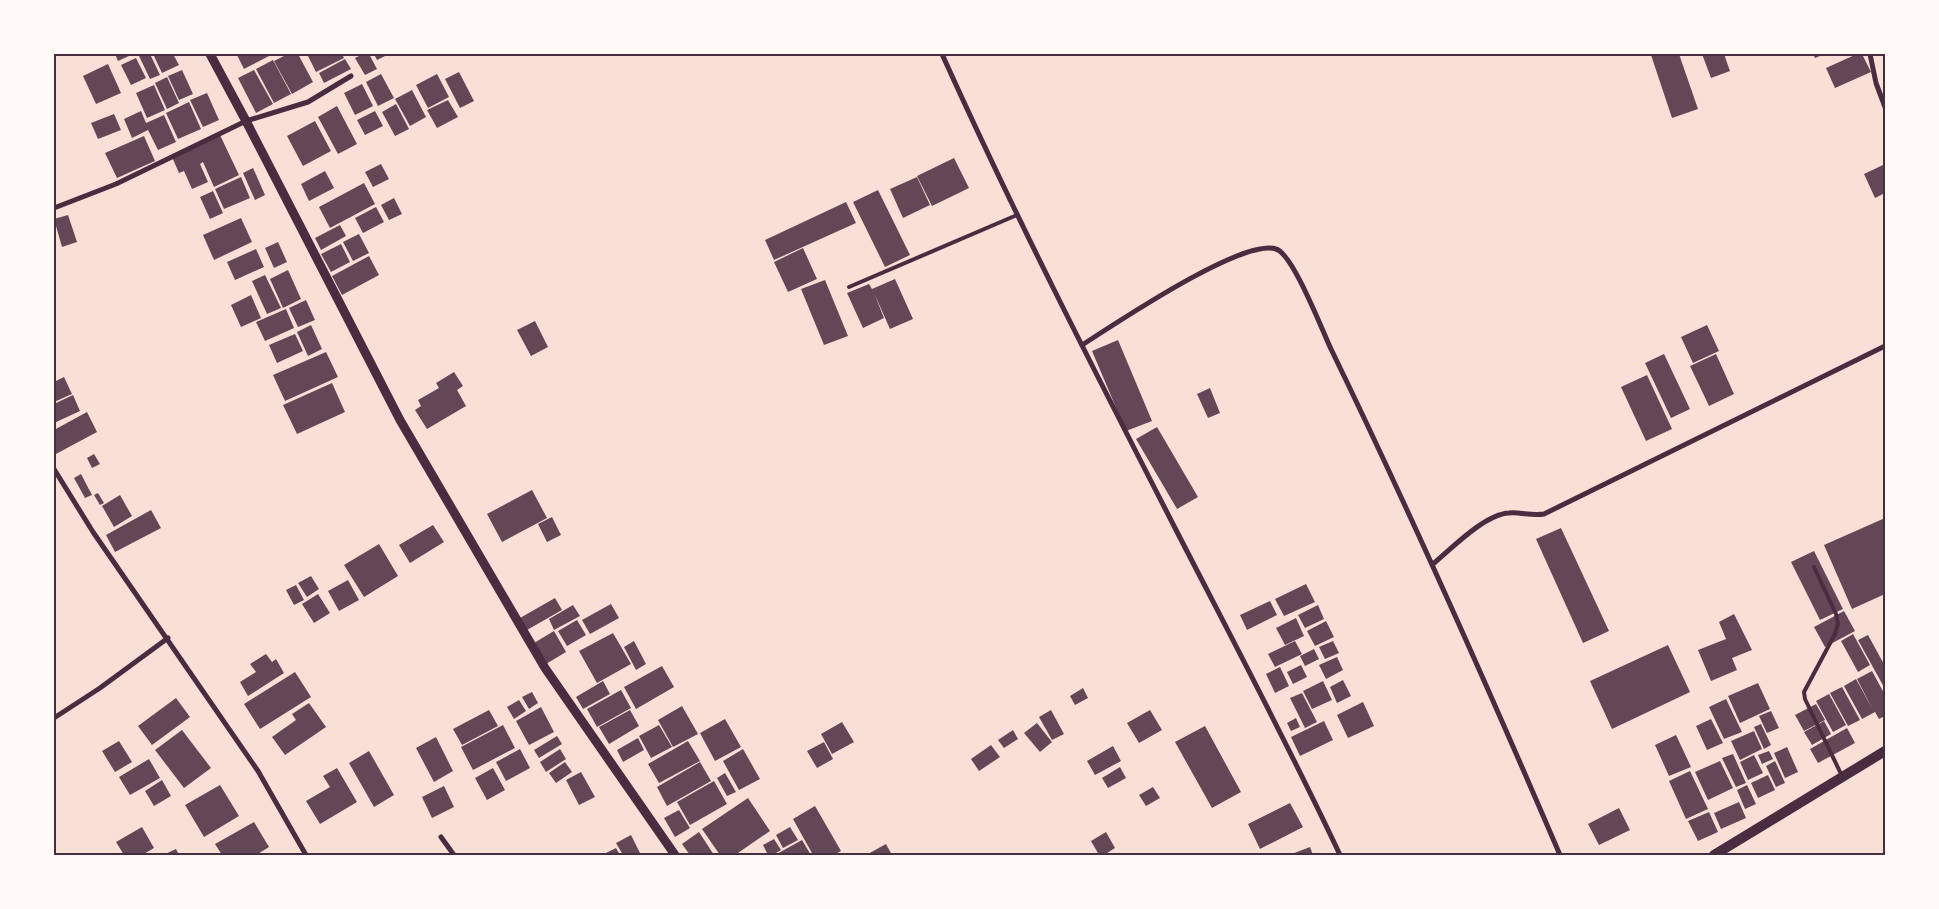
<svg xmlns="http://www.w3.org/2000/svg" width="1939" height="909" font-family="Arial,sans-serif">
  <rect width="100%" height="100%" fill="#f7e1d7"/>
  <g fill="#644757">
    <path d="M 115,54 L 127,54 L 129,56 L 118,61 Z"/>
    <path d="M 144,54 L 150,54 L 160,75 L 150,79 L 139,56 Z"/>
    <path d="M 153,54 L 173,54 L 179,65 L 162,73 Z"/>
    <path d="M 240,54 L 273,54 L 244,69 L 237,55 Z"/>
    <path d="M 288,54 L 298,54 L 313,82 L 292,94 L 274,61 Z"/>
    <path d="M 307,54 L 342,54 L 344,58 L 316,72 Z"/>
    <path d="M 363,54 L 369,54 L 377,69 L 365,75 L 355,58 Z"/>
    <path d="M 374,54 L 389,54 L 377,60 Z"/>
    <path d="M 1654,54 L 1679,54 L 1698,109 L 1672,118 L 1651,55 Z"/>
    <path d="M 1702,54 L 1724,54 L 1730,71 L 1711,78 Z"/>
    <path d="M 1813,54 L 1825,54 L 1815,58 Z"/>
    <path d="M 1857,54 L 1862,54 L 1871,72 L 1835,88 L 1826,68 Z"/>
    <path d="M 136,58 L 146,78 L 131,85 L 121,65 Z"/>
    <path d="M 345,59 L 351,69 L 324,83 L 319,73 Z"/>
    <path d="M 273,60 L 291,94 L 274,103 L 256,69 Z"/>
    <path d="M 108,64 L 121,93 L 96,104 L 83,76 Z"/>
    <path d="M 182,70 L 193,94 L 179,100 L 168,76 Z"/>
    <path d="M 254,70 L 273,104 L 256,113 L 238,78 Z"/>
    <path d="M 459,72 L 474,101 L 460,108 L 445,79 Z"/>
    <path d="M 381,74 L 394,98 L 378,106 L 366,82 Z"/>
    <path d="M 437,74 L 449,97 L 428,108 L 416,85 Z"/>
    <path d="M 167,77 L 179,103 L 167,109 L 155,83 Z"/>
    <path d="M 362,84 L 373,106 L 355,115 L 344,93 Z"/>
    <path d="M 154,85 L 165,110 L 147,118 L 136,93 Z"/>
    <path d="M 412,90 L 426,117 L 410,126 L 395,99 Z"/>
    <path d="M 207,93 L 219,120 L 203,127 L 190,100 Z"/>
    <path d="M 448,100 L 458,117 L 437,128 L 427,110 Z"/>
    <path d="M 189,102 L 201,129 L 178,139 L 166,113 Z"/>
    <path d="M 396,104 L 409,129 L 395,136 L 382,112 Z"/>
    <path d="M 337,106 L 357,144 L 338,154 L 318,117 Z"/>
    <path d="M 141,111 L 146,123 L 164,115 L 176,142 L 158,150 L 148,130 L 132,138 L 124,119 Z"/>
    <path d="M 375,111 L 383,126 L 365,135 L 357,120 Z"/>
    <path d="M 114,114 L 121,130 L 98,139 L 91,123 Z"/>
    <path d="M 315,121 L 331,151 L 303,166 L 287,136 Z"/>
    <path d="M 220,135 L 239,175 L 214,187 L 203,162 L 200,164 L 208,182 L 192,189 L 184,171 L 179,173 L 172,157 Z"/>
    <path d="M 144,136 L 155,161 L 117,178 L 105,153 Z"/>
    <path d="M 954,158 L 969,188 L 932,206 L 917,176 Z"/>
    <path d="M 381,164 L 389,179 L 373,187 L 365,172 Z"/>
    <path d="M 1885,164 L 1885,193 L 1875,198 L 1864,174 Z"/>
    <path d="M 253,168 L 265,195 L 255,200 L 243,173 Z"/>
    <path d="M 325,171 L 334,188 L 309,201 L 301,184 Z"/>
    <path d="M 241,177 L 250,198 L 224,209 L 215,189 Z"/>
    <path d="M 917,177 L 930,205 L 903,218 L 890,189 Z"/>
    <path d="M 364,183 L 375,204 L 330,228 L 319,207 Z"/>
    <path d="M 878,190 L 910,255 L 885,267 L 853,202 Z"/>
    <path d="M 213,191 L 223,213 L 210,219 L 200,197 Z"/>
    <path d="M 394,198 L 402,214 L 389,220 L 381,205 Z"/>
    <path d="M 846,202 L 856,223 L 774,260 L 765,240 Z"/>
    <path d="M 376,207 L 384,222 L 363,233 L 355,218 Z"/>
    <path d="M 68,215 L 77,242 L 62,247 L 54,219 Z"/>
    <path d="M 241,218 L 252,242 L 214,260 L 203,235 Z"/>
    <path d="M 340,225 L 346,236 L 321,250 L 315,238 Z"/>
    <path d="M 359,234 L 369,253 L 353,261 L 343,242 Z"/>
    <path d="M 278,242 L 287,262 L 274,268 L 265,248 Z"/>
    <path d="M 341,244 L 350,262 L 331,272 L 321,254 Z"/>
    <path d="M 803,248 L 817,279 L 788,292 L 774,262 Z"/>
    <path d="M 256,249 L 264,267 L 235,280 L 227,262 Z"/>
    <path d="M 369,256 L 379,275 L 342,295 L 332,276 Z"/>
    <path d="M 288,270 L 301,299 L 283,308 L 270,279 Z"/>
    <path d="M 265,275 L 281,308 L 267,314 L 252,281 Z"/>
    <path d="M 895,279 L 913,319 L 890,329 L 874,293 L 884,318 L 863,328 L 847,293 L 869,284 L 872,289 Z"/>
    <path d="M 825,280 L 848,336 L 824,345 L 801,289 Z"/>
    <path d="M 251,295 L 261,318 L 241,327 L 231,305 Z"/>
    <path d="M 306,300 L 315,320 L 298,327 L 289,308 Z"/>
    <path d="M 286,309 L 294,328 L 265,341 L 256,322 Z"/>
    <path d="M 535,321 L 548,347 L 531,356 L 517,330 Z"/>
    <path d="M 311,325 L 322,349 L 308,356 L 297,332 Z"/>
    <path d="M 1707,325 L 1719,351 L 1693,363 L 1681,337 Z"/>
    <path d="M 295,334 L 303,351 L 277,363 L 269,345 Z"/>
    <path d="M 1118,340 L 1152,421 L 1126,431 L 1092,351 Z"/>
    <path d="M 326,352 L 338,377 L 285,401 L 273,375 Z"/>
    <path d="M 1664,354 L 1690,409 L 1671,418 L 1645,363 Z"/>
    <path d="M 1716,354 L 1734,394 L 1709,406 L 1690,366 Z"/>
    <path d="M 454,372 L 463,386 L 457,390 L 466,406 L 427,429 L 415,410 L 421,406 L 418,400 L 439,388 L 436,383 Z"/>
    <path d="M 1647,375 L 1672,429 L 1646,441 L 1621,387 Z"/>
    <path d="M 64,377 L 72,394 L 54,402 L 54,382 Z"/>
    <path d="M 332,383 L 345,412 L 297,434 L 283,405 Z"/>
    <path d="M 1210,388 L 1220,413 L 1208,418 L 1197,394 Z"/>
    <path d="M 73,395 L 80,411 L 54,423 L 54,404 Z"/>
    <path d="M 87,412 L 97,432 L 54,455 L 54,430 Z"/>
    <path d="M 1157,427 L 1198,497 L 1177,509 L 1136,439 Z"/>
    <path d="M 94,454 L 100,464 L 92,468 L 87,458 Z"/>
    <path d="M 81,474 L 92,495 L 85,498 L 74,478 Z"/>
    <path d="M 532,490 L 547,518 L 502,542 L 487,514 Z"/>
    <path d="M 98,493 L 104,503 L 100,505 L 94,495 Z"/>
    <path d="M 120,495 L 132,516 L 114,527 L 102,506 Z"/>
    <path d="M 151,510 L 161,528 L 115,552 L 106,535 Z"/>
    <path d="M 552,517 L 561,535 L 547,542 L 538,524 Z"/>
    <path d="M 1885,518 L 1885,594 L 1852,609 L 1824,545 Z"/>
    <path d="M 433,525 L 444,542 L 410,563 L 399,545 Z"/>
    <path d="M 1561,528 L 1609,631 L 1583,643 L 1536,539 Z"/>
    <path d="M 379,544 L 398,576 L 364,597 L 344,565 Z"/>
    <path d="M 1814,551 L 1843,609 L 1820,620 L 1791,562 Z"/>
    <path d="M 311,576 L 319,589 L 307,597 L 298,583 Z"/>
    <path d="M 348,580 L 359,600 L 339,611 L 328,591 Z"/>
    <path d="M 1306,584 L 1315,602 L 1284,616 L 1275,599 Z"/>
    <path d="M 296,585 L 304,600 L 294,605 L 286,590 Z"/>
    <path d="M 318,594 L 330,613 L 314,623 L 302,604 Z"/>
    <path d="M 555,598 L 562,610 L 527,630 L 520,618 Z"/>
    <path d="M 1270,601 L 1277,615 L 1247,630 L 1240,615 Z"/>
    <path d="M 611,604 L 619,618 L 590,634 L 582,620 Z"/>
    <path d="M 573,605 L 580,616 L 554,630 L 549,619 Z"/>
    <path d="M 1318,605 L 1324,619 L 1305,628 L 1298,615 Z"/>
    <path d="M 1844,611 L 1855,631 L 1825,647 L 1814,627 Z"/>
    <path d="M 1734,614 L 1752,650 L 1732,658 L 1737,670 L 1711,681 L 1698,650 L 1726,639 L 1719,622 Z"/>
    <path d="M 1296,618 L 1304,636 L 1285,645 L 1276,628 Z"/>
    <path d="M 577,620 L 586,635 L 567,646 L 558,631 Z"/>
    <path d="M 1326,621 L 1334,637 L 1315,646 L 1307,631 Z"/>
    <path d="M 554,631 L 566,652 L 546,664 L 534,643 Z"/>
    <path d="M 613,633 L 631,664 L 597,683 L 579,651 Z"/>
    <path d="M 1853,634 L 1870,665 L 1858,672 L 1841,641 Z"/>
    <path d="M 1868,635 L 1885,666 L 1885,689 L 1858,640 Z"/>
    <path d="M 634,641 L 646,664 L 636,670 L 624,647 Z"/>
    <path d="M 1295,641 L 1302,654 L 1275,667 L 1268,654 Z"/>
    <path d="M 1333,641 L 1339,653 L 1325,659 L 1319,647 Z"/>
    <path d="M 1668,645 L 1690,692 L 1612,729 L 1590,681 Z"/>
    <path d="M 1314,649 L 1319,659 L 1305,666 L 1300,656 Z"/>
    <path d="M 266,654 L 272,662 L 276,659 L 284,673 L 248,696 L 240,682 L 256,672 L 250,664 Z"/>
    <path d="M 1337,657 L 1343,670 L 1326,679 L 1319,665 Z"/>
    <path d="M 1301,665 L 1307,677 L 1293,684 L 1287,672 Z"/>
    <path d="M 662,666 L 674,687 L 636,709 L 624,687 Z"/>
    <path d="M 1280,667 L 1289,686 L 1275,693 L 1266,674 Z"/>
    <path d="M 1872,671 L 1885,695 L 1885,716 L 1879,719 L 1875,712 L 1862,719 L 1844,686 L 1856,679 L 1873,710 L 1857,679 Z"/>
    <path d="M 295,672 L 311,697 L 260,729 L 244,704 Z"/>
    <path d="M 1343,680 L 1351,696 L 1337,703 L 1330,687 Z"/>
    <path d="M 603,681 L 610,694 L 583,709 L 576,697 Z"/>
    <path d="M 1323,681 L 1332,700 L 1312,709 L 1303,691 Z"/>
    <path d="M 1758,683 L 1770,709 L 1740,723 L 1728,696 Z"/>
    <path d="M 1842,687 L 1860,720 L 1848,726 L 1830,693 Z"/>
    <path d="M 1083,688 L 1088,698 L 1075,705 L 1070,696 Z"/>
    <path d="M 621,690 L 631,708 L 597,727 L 587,709 Z"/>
    <path d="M 532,692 L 538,703 L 529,709 L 522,697 Z"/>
    <path d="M 1302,693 L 1317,722 L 1305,728 L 1290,698 Z"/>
    <path d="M 1829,694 L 1846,725 L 1833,732 L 1816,701 Z"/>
    <path d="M 176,698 L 190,717 L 152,745 L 138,726 Z"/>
    <path d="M 1726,699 L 1742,732 L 1724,739 L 1709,707 Z"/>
    <path d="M 519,700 L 526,711 L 514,719 L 507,707 Z"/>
    <path d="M 1363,702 L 1374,726 L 1348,738 L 1337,715 Z"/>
    <path d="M 309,703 L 326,727 L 285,755 L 272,737 L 296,720 L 292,714 Z"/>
    <path d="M 1816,704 L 1825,720 L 1804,731 L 1795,715 Z"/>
    <path d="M 682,706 L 698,734 L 673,747 L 658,720 Z"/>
    <path d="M 541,707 L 554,732 L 529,745 L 516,721 Z"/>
    <path d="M 489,710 L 498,726 L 462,745 L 453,729 Z"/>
    <path d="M 630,710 L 639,726 L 609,744 L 599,727 Z"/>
    <path d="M 1051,710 L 1064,734 L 1052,740 L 1039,717 Z"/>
    <path d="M 1150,710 L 1162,730 L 1139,743 L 1127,723 Z"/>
    <path d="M 1771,711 L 1779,728 L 1767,733 L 1759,716 Z"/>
    <path d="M 1296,718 L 1300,727 L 1291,731 L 1287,723 Z"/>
    <path d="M 725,719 L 741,747 L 715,761 L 700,733 Z"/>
    <path d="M 1711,719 L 1723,743 L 1707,750 L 1696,726 Z"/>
    <path d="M 1324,721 L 1333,740 L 1300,756 L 1291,737 Z"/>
    <path d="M 1824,721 L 1831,734 L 1812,745 L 1804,732 Z"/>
    <path d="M 842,722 L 854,742 L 832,754 L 821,734 Z"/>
    <path d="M 1037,723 L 1052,742 L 1040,752 L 1024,733 Z"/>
    <path d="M 1761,724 L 1771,745 L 1764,749 L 1754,727 Z"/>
    <path d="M 503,725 L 515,748 L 473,770 L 461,747 Z"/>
    <path d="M 659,725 L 672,747 L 651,758 L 639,736 Z"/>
    <path d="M 1205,726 L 1241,792 L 1212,808 L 1175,742 Z"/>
    <path d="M 1847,728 L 1855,743 L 1818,763 L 1810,749 Z"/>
    <path d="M 182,730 L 211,768 L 184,788 L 155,750 Z"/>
    <path d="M 1013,730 L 1018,739 L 1004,748 L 998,740 Z"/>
    <path d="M 1754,731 L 1762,749 L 1740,760 L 1731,741 Z"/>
    <path d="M 1676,735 L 1691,767 L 1669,776 L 1655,745 Z"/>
    <path d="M 557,736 L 562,744 L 539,758 L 534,750 Z"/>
    <path d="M 436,737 L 453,771 L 434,782 L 416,748 Z"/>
    <path d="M 638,738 L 644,750 L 623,762 L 617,750 Z"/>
    <path d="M 119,741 L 132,762 L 115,772 L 102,751 Z"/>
    <path d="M 688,741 L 700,761 L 659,783 L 648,764 Z"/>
    <path d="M 824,742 L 833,759 L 817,768 L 807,751 Z"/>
    <path d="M 991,745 L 1000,757 L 979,771 L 971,759 Z"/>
    <path d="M 1113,746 L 1121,761 L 1095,775 L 1087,761 Z"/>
    <path d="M 1787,747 L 1798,772 L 1785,778 L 1774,753 Z"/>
    <path d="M 520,749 L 530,768 L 506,781 L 496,762 Z"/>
    <path d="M 560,749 L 566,759 L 546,772 L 540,762 Z"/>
    <path d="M 743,749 L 760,779 L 739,790 L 723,761 Z"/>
    <path d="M 369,751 L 394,795 L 374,807 L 349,763 Z"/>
    <path d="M 1769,751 L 1773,759 L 1762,764 L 1758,755 Z"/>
    <path d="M 1733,754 L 1746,783 L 1736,787 L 1722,758 Z"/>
    <path d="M 1754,755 L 1763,773 L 1748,780 L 1740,762 Z"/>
    <path d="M 149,759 L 160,778 L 130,795 L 119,777 Z"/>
    <path d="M 1720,761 L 1733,788 L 1708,800 L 1695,772 Z"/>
    <path d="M 1775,761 L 1785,783 L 1776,787 L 1766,766 Z"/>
    <path d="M 565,762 L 572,772 L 556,783 L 549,773 Z"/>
    <path d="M 700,762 L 711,781 L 667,806 L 657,787 Z"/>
    <path d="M 1120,767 L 1126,778 L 1108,788 L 1102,778 Z"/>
    <path d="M 337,768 L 357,802 L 320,824 L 306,801 L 330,787 L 323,776 Z"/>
    <path d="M 493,768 L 505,790 L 487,800 L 475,778 Z"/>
    <path d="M 1690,771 L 1708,809 L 1686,819 L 1669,781 Z"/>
    <path d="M 581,772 L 595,797 L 579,805 L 566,780 Z"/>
    <path d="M 725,773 L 736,792 L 727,796 L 717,778 Z"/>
    <path d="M 1768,775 L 1775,790 L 1758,798 L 1751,783 Z"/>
    <path d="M 162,780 L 171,796 L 154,806 L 145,791 Z"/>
    <path d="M 714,781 L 727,804 L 690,825 L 677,802 Z"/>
    <path d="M 220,785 L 239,816 L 204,837 L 185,805 Z"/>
    <path d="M 1747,785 L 1756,804 L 1745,809 L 1737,790 Z"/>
    <path d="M 444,786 L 454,807 L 432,818 L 422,797 Z"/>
    <path d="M 1153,787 L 1160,798 L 1146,806 L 1139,795 Z"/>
    <path d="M 748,798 L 770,831 L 735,855 L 720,855 L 702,829 Z"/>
    <path d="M 1739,802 L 1746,818 L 1721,829 L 1714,813 Z"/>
    <path d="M 1290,803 L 1303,827 L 1260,849 L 1248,824 Z"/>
    <path d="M 815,806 L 841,851 L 834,855 L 813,855 L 793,819 Z"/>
    <path d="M 1619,808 L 1630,830 L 1599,845 L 1588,824 Z"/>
    <path d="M 679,810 L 690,828 L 675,837 L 664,818 Z"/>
    <path d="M 1709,812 L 1718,832 L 1698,841 L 1688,821 Z"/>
    <path d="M 254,822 L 269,847 L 256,855 L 222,855 L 215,844 Z"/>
    <path d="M 142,827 L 154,848 L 142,855 L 124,855 L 116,842 Z"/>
    <path d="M 790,827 L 798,840 L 783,848 L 776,835 Z"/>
    <path d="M 699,832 L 714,855 L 690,855 L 682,844 Z"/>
    <path d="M 1106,832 L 1115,848 L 1104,855 L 1099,855 L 1091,841 Z"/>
    <path d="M 631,835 L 641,855 L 623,855 L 616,843 Z"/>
    <path d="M 774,839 L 781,850 L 773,855 L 768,855 L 763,845 Z"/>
    <path d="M 802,840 L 811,855 L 775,855 Z"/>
    <path d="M 886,844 L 892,855 L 866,855 Z"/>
    <path d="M 1310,847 L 1313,855 L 1289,855 Z"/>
    <path d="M 616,848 L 620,855 L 602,855 Z"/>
    <path d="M 176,849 L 179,855 L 163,855 Z"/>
  </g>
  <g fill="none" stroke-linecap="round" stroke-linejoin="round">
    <g stroke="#4a2c40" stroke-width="4">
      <path d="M 849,287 L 1017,215"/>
      <path d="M 1814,567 L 1836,614 L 1838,624 L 1835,634 L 1804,692 L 1805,699 L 1842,776"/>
    </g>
    <g stroke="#4a2c40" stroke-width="5">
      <path d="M 942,54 C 1014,214 1094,370 1174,526 C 1230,635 1288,744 1340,855"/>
      <path d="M 1870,54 L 1876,83 L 1885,107"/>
      <path d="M 54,208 L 116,184 L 246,121 L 308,102 L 351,76"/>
      <path d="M 1082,345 C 1115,324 1242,238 1276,249 C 1293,254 1322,330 1331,349 C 1412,516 1487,685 1560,855"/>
      <path d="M 54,469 L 93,532 L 258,771 L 306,855"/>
      <path d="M 1433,564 C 1452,548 1485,514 1509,513 C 1521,512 1531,516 1544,514 L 1885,346"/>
      <path d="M 54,718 L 100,688 L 168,638"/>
      <path d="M 441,837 L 454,855"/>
    </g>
    <path stroke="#4a2c40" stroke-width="9" d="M 210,54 L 246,121 L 400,420 L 545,668 L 675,855"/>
    <path stroke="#4a2c40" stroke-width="10" d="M 1714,855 L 1885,751"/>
  </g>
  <rect width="1939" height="909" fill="none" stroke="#fffaf5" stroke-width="110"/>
  <rect x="55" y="55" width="1829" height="799" fill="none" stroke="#4a2c40" stroke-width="2"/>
</svg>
